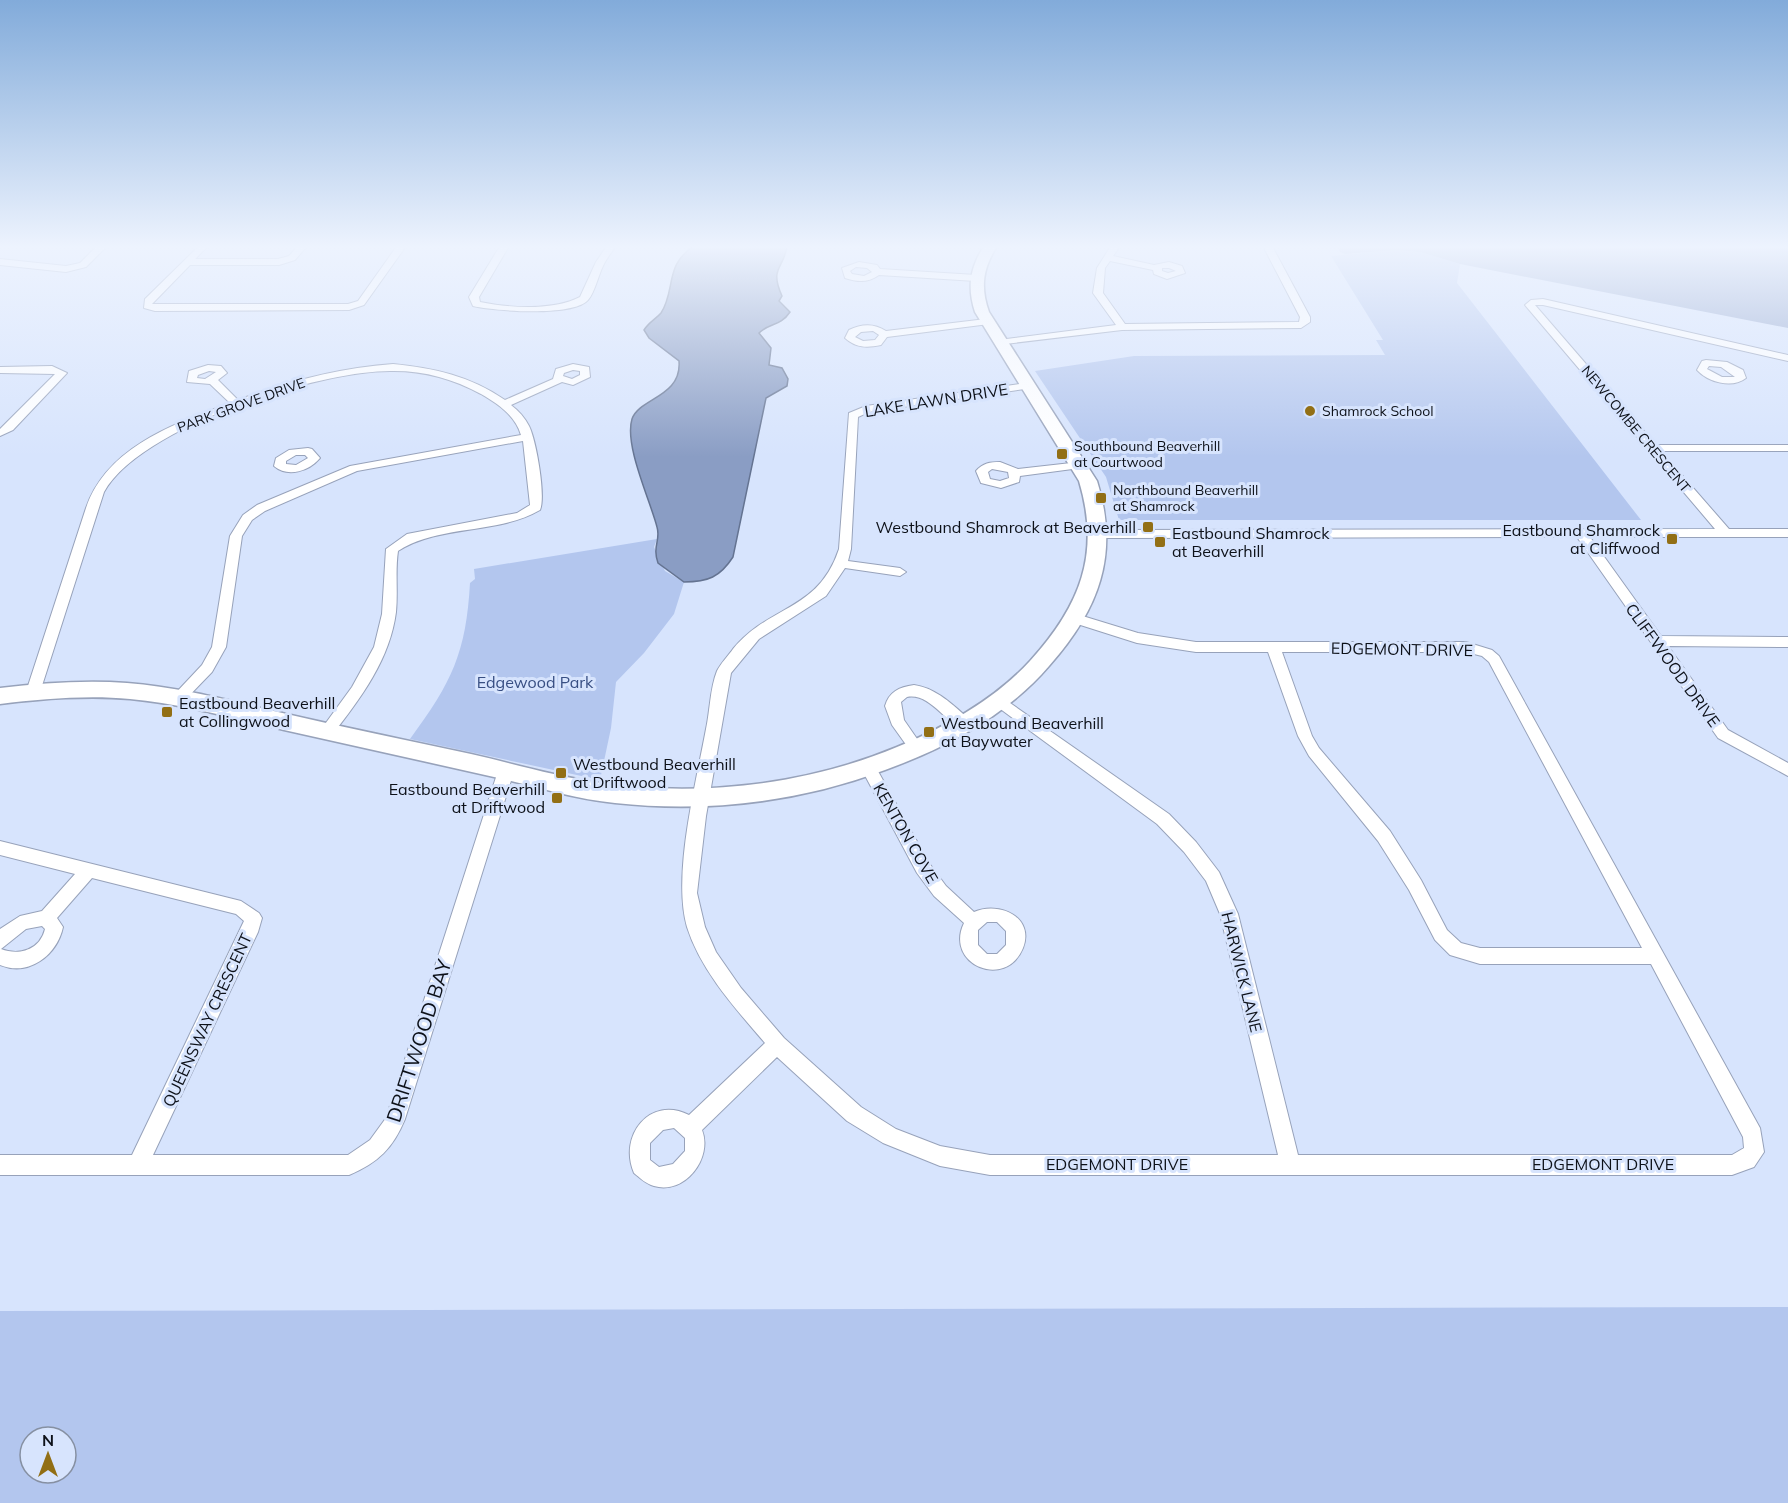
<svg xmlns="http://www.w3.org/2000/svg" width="1788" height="1503" font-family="Mulish,sans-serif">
  <rect width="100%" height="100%" fill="#d7e4fd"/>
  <g fill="#b3c6ee" fill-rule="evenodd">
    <path d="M 1397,250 L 1420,252 L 1460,264 L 1457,283 L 1641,520 L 1119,520 L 1106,477 L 1035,371 L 1134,356 L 1385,355 L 1376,340 L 1383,340 L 1331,256 Z"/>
    <path d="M 657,539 L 654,547 L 665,571 L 684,582 L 674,614 L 644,653 L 616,682 L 611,728 L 600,780 L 410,739 C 452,682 466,653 470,583 L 475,579 L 474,569 Z"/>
    <path d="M 1788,1307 L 1788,1503 L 0,1503 L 0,1311 ZM 30,1437 L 66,1437 L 66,1473 L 30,1473 Z"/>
  </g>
  <path fill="#94a7ce" d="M 1788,246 L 1788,328 L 1460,264 L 1420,252 L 1397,250 L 1345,254 L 1340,252 L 1337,246 Z"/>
  <path fill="#8a9dc4" stroke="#647391" stroke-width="1.5" d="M 694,246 L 787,246 C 784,269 769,267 782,296 L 779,301 L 790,312 C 780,327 770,322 759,333 L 771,348 L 769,365 L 782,368 L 788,379 L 787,386 L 766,398 L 733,557 C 720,577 708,582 684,582 L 658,563 C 652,546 661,540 657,527 C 650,500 624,445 632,419 C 639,398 682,397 679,361 L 649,338 L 644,330 C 649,322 656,319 661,313 C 676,290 664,265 694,246 Z"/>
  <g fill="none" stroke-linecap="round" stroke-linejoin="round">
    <defs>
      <g id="street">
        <path d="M 97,246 L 107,246 L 86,267 L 66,272 L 0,265 L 0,259 L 66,266 L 80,263 Z"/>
        <path d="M 199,246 L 208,246 L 195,259 L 278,259 L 289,256 L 298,246 L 307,246 L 295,260 L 279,265 L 190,265 L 152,304 L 348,304 L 358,301 L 397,246 L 406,246 L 364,305 L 349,310 L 155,311 L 144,308 L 145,299 Z"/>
        <path d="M 500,246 L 509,246 L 479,297 L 480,302 C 509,308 553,311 580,297 L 596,262 L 607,246 L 616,246 C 611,253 606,259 603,266 C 598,276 595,292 588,300 C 573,317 494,311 473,306 L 469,297 Z"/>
        <path d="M 1111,246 L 1120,246 L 1113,256 L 1154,265 L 1169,262 L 1182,266 L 1185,273 L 1167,279 L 1154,274 L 1153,270 L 1110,261 L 1105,268 L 1103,293 L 1125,324 L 1299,322 L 1300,317 L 1263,246 L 1272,246 L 1310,317 L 1310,322 L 1301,328 L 1122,330 L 996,345 L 996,341 L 999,340 L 1116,325 L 1093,293 L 1097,268 ZM 1162,268 L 1169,268 L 1176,271 L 1168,273 L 1162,271 Z"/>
        <path d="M 859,262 L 877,265 L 880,269 L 976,275 L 981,278 L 976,281 L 879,275 C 868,283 857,282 845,278 L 842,268 ZM 856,267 L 867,268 L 872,272 L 864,276 L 852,274 L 850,271 Z"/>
        <path d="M 1543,299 L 1788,355 L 1788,361 L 1543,305 L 1535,305 L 1656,445 L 1788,445 L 1788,451 L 1661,451 L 1729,529 L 1788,529 L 1788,537 L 1590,537 L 1661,636 L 1788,637 L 1788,647 L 1668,646 L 1728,730 L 1788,763 L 1788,776 L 1718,738 L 1577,537 L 1100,538 L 1094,534 L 1100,530 L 1715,529 L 1525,305 L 1531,300 Z"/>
        <path d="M 986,319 L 989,320 L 989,324 L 887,337 L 881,345 C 867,348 856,348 845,338 L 849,330 C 861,324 874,323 886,331 ZM 873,331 L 879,335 L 875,340 L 863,341 L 855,337 L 861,332 Z"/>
        <path d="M 1706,360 L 1727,362 L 1743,370 L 1746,378 C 1732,389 1708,382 1697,370 L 1702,361 ZM 1709,366 L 1721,367 L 1735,377 L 1722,377 L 1707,369 Z"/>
        <path d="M 393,364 C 434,368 470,376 505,400 L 553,379 L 556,369 L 573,364 L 589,367 L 590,377 L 573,385 L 562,382 L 511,405 C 519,411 525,418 529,426 C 536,440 546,496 540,510 C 497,535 440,524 398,551 C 395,571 398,591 396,612 C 390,659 361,698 332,735 L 322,735 L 320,731 L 352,687 L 374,647 L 382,614 L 386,549 L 407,534 L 517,513 L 530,505 L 523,441 L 357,471 L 265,511 L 252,520 L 242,536 L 226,647 L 212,672 L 183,702 L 178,703 L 171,698 L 202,665 L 212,647 L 230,536 L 243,515 L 257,505 L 350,466 L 521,435 C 515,415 498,404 481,394 C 453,379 426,371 394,371 C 322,369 139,427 104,492 L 40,692 L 38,696 L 28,696 L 26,692 L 86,508 C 107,447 174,424 230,403 L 210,384 L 187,382 L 189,371 L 208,365 L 221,366 L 227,373 L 218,380 L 238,400 C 289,381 339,368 393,364 ZM 573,370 L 580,371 L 580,375 L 572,379 L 563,376 L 564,373 ZM 209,371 L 216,372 L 205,379 L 197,378 L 198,375 Z"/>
        <path d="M 52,366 L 67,373 L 13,430 L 0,436 L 0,429 L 55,374 L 0,373 L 0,367 Z"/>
        <path d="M 1027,383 L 1032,386 L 1031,388 L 869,412 L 858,417 L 851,549 L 848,561 L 900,568 L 906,572 L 900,576 L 845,568 L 826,596 L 759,639 L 731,673 L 706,816 L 697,893 L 705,927 L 716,952 L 741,988 L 784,1038 L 861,1107 L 896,1129 L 940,1146 L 990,1155 L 1278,1155 L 1220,914 L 1206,881 L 1184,852 L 1157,824 L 995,705 L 993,701 L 1000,696 L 1169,814 L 1196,842 L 1219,872 L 1238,914 L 1298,1155 L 1732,1155 L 1744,1148 L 1743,1137 L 1651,964 L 1480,964 L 1450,955 L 1435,940 L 1409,890 L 1378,841 L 1309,756 L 1298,736 L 1268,652 L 1196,652 L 1137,643 L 1071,622 L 1069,619 L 1076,614 L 1138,633 L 1196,642 L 1466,642 L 1492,650 L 1499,656 L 1760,1128 L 1764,1152 L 1754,1167 L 1732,1175 L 990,1175 L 940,1166 L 883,1143 L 847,1121 L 777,1057 L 702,1130 C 713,1158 685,1195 654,1186 C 646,1184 640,1178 634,1173 C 618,1136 650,1095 689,1115 L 765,1043 C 735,1008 701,971 687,927 C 672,875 696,783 706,729 C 710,711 710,688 717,671 C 721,663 728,656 733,649 C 770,604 818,612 839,549 L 849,413 L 866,406 ZM 1282,652 L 1466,652 L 1482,656 L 1489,662 L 1642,948 L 1480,948 L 1461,943 L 1447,930 L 1421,880 L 1390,831 L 1319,748 L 1312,736 ZM 674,1128 L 685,1138 L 685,1151 L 673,1164 L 659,1167 L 650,1160 L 650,1143 L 663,1130 Z"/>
        <path d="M 308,448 L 312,449 L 320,458 C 309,471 288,478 274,466 L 276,458 L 289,450 ZM 296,455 L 305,455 L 308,458 L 296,465 L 286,464 L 286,461 Z"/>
        <path d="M 1000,462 L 1018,469 L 1080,462 L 1086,465 L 1080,468 L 1020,476 L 1019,482 L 1001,488 L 981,483 L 976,471 C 983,463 990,462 1000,462 ZM 992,469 L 1008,472 L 1009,478 L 1000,481 L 990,479 L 988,472 Z"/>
        <path d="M 914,685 C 936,688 953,705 969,719 L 971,723 L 969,727 C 950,733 933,692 907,697 L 901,702 L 904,720 L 924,749 L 922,753 L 912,753 L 892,725 L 885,706 C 889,692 899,687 914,685 Z"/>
        <path d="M 869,762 L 874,764 L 929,863 L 946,886 L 974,912 C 999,901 1035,917 1023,948 C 1006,990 944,965 964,923 L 934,896 L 917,873 L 861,768 L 864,764 ZM 987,922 L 997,922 L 1006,931 L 1006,945 L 997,954 L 987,954 L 978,945 L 978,930 Z"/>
        <path d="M 506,765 L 511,767 L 514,771 L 405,1119 C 393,1148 378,1163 349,1175 L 0,1175 L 0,1155 L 132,1155 L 244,921 L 236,914 L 92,878 L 57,918 L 63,927 C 57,955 29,977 0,965 L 0,929 L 20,916 L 42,911 L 75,874 L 0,855 L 0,841 L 241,901 L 259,913 L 262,918 L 258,932 L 153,1155 L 348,1155 L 370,1140 L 386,1118 L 498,771 L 501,767 ZM 42,926 L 45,929 C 40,950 19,956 1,949 L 26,929 Z"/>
      </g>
      <path id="secondary" d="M 984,246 L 997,246 C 983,268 980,287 989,312 L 1097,481 C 1120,554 1099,610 1049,666 C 1006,716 946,748 885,770 C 799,802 707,813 615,803 C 574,799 534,786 494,777 C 424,761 354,746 284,730 C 233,718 182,704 130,699 C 87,695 43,699 0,704 L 0,688 C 42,683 85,680 127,683 C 178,687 228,700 278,712 C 342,727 407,740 471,754 C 515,764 558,777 602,783 C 699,797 806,785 897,747 C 945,727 994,700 1030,661 C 1080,606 1101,554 1079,481 L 975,312 C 967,287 970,268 984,246 Z"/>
    </defs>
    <use href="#street" stroke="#97a2ba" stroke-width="2"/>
    <use href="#secondary" stroke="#97a2ba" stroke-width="3"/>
    <use href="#street" fill="#fff" fill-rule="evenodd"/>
    <use href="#secondary" fill="#fff" fill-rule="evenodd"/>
  </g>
  <linearGradient id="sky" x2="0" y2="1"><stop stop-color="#82abda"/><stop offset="0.54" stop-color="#edf3fe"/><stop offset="1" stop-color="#edf3fe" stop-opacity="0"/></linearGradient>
  <rect width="1788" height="457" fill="url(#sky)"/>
  <g fill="#926f15" stroke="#d7e4fd" stroke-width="2">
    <circle cx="1310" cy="411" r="6"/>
    <rect x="1056" y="448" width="12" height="12" rx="3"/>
    <rect x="1095" y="492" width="12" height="12" rx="3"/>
    <rect x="1142" y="521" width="12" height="12" rx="3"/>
    <rect x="1666" y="533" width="12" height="12" rx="3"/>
    <rect x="1154" y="536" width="12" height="12" rx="3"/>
    <rect x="161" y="706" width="12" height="12" rx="3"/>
    <rect x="923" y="726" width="12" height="12" rx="3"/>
    <rect x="555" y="767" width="12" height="12" rx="3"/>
    <rect x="551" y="792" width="12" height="12" rx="3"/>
  </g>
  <g text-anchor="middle" stroke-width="6" stroke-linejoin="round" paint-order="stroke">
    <g font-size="14" fill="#0d1119" stroke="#d7e4fd">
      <text transform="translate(241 405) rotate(-20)" y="5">PARK GROVE DRIVE</text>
      <text transform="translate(1636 429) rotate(50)" y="5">NEWCOMBE CRESCENT</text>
    </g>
    <g font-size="14" fill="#0d1119" stroke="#d7e4fd" text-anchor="start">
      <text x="1322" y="416">Shamrock School</text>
      <text x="1074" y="451">Southbound Beaverhill<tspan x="1074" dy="16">at Courtwood</tspan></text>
      <text x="1113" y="495">Northbound Beaverhill<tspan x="1113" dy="16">at Shamrock</tspan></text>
    </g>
    <g font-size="16" fill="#0d1119" stroke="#d7e4fd">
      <text transform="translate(936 400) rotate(-9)" y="6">LAKE LAWN DRIVE</text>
      <text transform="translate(1402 649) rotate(1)" y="6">EDGEMONT DRIVE</text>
      <text transform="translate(1673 665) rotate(54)" y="6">CLIFFWOOD DRIVE</text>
      <text transform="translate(906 833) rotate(60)" y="6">KENTON COVE</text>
      <text transform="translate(1242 972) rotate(76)" y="6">HARWICK LANE</text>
      <text transform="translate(207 1020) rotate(-65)" y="6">QUEENSWAY CRESCENT</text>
      <text x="1117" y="1170">EDGEMONT DRIVE</text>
      <text x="1603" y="1170">EDGEMONT DRIVE</text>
    </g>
    <g font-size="16" fill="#0d1119" stroke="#d7e4fd" text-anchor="start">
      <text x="1136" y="533" text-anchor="end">Westbound Shamrock at Beaverhill</text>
      <text x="1660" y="536" text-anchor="end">Eastbound Shamrock<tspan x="1660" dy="18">at Cliffwood</tspan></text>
      <text x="1172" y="539">Eastbound Shamrock<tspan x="1172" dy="18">at Beaverhill</tspan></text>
      <text x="179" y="709">Eastbound Beaverhill<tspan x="179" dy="18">at Collingwood</tspan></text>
      <text x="941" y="729">Westbound Beaverhill<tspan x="941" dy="18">at Baywater</tspan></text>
      <text x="573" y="770">Westbound Beaverhill<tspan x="573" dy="18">at Driftwood</tspan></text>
      <text x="545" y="795" text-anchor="end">Eastbound Beaverhill<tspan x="545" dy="18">at Driftwood</tspan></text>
    </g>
    <g font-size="16" fill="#384f83" stroke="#d7e4fd">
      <text x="535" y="688">Edgewood Park</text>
    </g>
    <g font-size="20" fill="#0d1119" stroke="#d7e4fd">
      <text transform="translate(419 1041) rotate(-72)" y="7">DRIFTWOOD BAY</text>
    </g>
  </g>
  <g transform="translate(48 1455)"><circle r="28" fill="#d7e4fd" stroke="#8690a2" stroke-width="1.5"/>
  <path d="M0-4.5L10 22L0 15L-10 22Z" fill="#926f15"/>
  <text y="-9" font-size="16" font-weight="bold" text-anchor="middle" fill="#0d1119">N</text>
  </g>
</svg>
